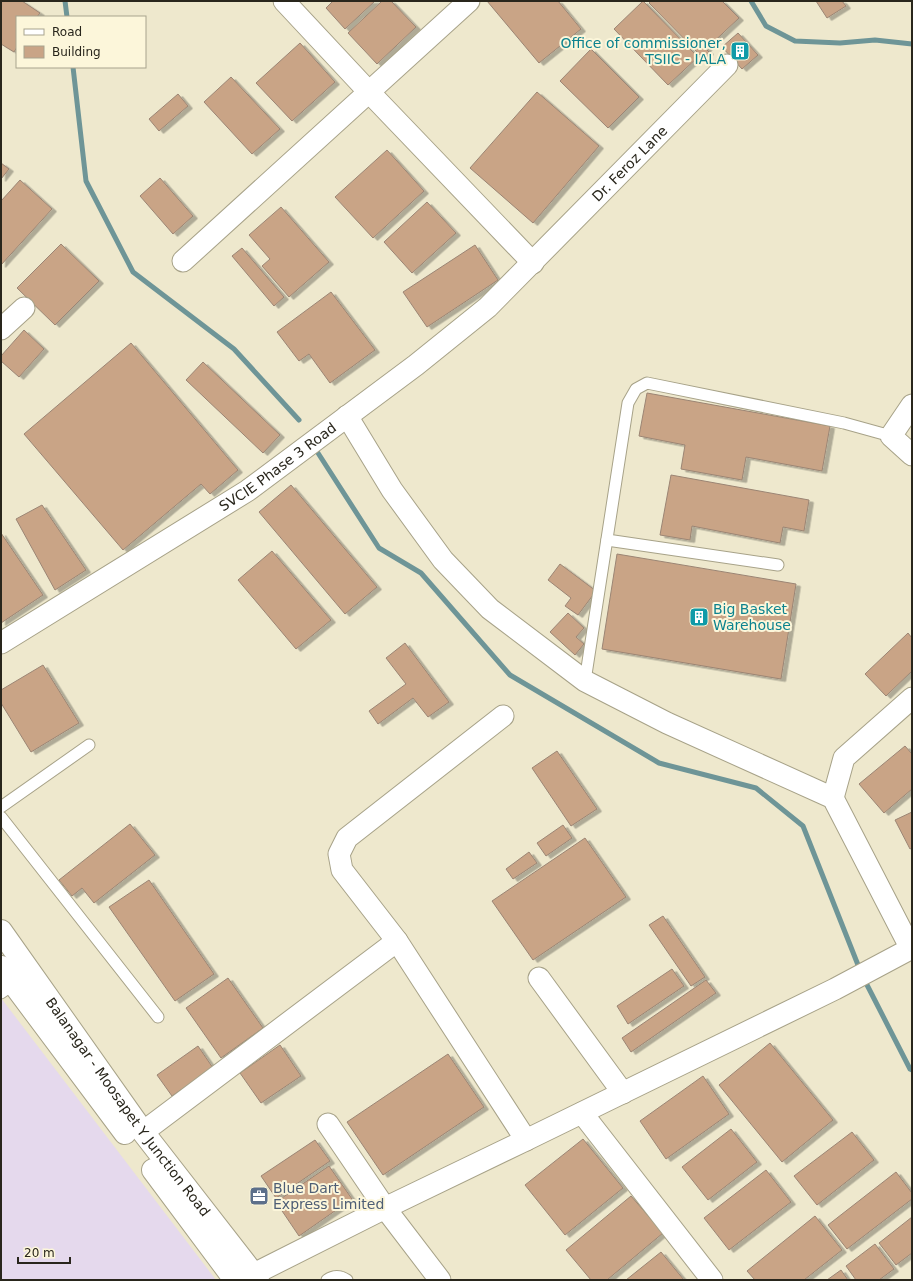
<svg xmlns="http://www.w3.org/2000/svg" width="913" height="1281" font-family="'DejaVu Sans',sans-serif">
  <defs>
    <filter id="shadow"><feDropShadow dx="4.5" dy="2.5" stdDeviation="0" flood-color="#0004"/></filter>
  </defs>
  <rect width="100%" height="100%" fill="#eee8cd"/>
  <path fill="#e5d9ed" d="M 1,998 L 216,1280 L 1,1280 Z"/>
  <g fill="none" stroke-linecap="round" stroke-linejoin="round">
    <g stroke="#6e9597" stroke-width="5">
      <path d="M 65,1 L 67,17"/>
      <path d="M 751,1 L 766,26 L 795,41 L 840,43 L 875,40 L 912,44"/>
      <path d="M 73,67 L 86,181 L 133,272 L 234,349 L 299,420"/>
      <path d="M 318,453 L 379,548 L 421,573 L 510,675 L 659,763 L 756,788 L 803,826 L 860,970"/>
      <path d="M 864,979 L 910,1069 L 912,1070"/>
    </g>
  </g>
  <g fill="#c9a486" stroke="#9b8574" filter="url(#shadow)">
    <path d="M 1,1 L 22,1 L 40,13 L 37,17 L 17,17 L 17,47 L 14,52 L 1,44 Z"/>
    <path d="M 333,1 L 375,1 L 345,29 L 326,8 Z"/>
    <path d="M 382,1 L 391,1 L 416,27 L 377,64 L 348,33 Z"/>
    <path d="M 487,1 L 558,1 L 581,29 L 539,63 Z"/>
    <path d="M 643,1 L 698,57 L 668,85 L 614,29 Z"/>
    <path d="M 651,1 L 722,1 L 739,18 L 706,49 L 709,52 L 703,58 L 649,3 Z"/>
    <path d="M 816,1 L 842,1 L 846,6 L 827,18 Z"/>
    <path d="M 738,33 L 758,55 L 742,69 L 722,47 Z"/>
    <path d="M 300,43 L 335,82 L 292,121 L 256,83 Z"/>
    <path d="M 591,49 L 639,97 L 608,128 L 560,81 Z"/>
    <path d="M 231,77 L 280,129 L 252,154 L 204,102 Z"/>
    <path d="M 537,92 L 599,146 L 533,223 L 470,168 Z"/>
    <path d="M 178,94 L 188,106 L 159,131 L 149,119 Z"/>
    <path d="M 387,150 L 424,191 L 373,238 L 335,197 Z"/>
    <path d="M 1,163 L 9,169 L 1,179 Z"/>
    <path d="M 160,178 L 193,216 L 173,234 L 140,196 Z"/>
    <path d="M 20,180 L 52,209 L 1,265 L 1,201 Z"/>
    <path d="M 427,202 L 456,233 L 412,273 L 384,242 Z"/>
    <path d="M 281,207 L 329,262 L 289,297 L 262,266 L 270,259 L 249,235 Z"/>
    <path d="M 61,244 L 99,281 L 55,325 L 17,288 Z"/>
    <path d="M 475,245 L 498,280 L 427,327 L 403,292 Z"/>
    <path d="M 242,248 L 284,297 L 274,306 L 232,256 Z"/>
    <path d="M 331,292 L 375,350 L 330,383 L 309,354 L 299,361 L 277,332 Z"/>
    <path d="M 24,330 L 44,349 L 19,377 L 1,361 L 1,356 Z"/>
    <path d="M 131,343 L 238,470 L 210,494 L 201,484 L 123,550 L 24,434 Z"/>
    <path d="M 203,362 L 280,435 L 263,453 L 186,380 Z"/>
    <path d="M 647,393 L 830,426 L 822,471 L 746,457 L 742,480 L 681,469 L 685,445 L 639,436 Z"/>
    <path d="M 671,475 L 809,500 L 804,531 L 783,527 L 780,543 L 692,526 L 690,540 L 660,535 Z"/>
    <path d="M 291,485 L 377,587 L 345,614 L 259,512 Z"/>
    <path d="M 42,505 L 86,570 L 55,590 L 16,519 Z"/>
    <path d="M 1,533 L 43,595 L 1,623 Z"/>
    <path d="M 272,551 L 331,620 L 296,649 L 238,580 Z"/>
    <path d="M 617,554 L 796,584 L 781,679 L 602,649 Z"/>
    <path d="M 560,564 L 596,591 L 578,615 L 565,606 L 571,598 L 548,580 Z"/>
    <path d="M 568,613 L 584,628 L 576,637 L 584,644 L 575,655 L 550,632 Z"/>
    <path d="M 908,633 L 912,638 L 912,671 L 886,696 L 865,674 Z"/>
    <path d="M 405,643 L 449,702 L 428,717 L 413,698 L 378,724 L 369,711 L 406,684 L 386,658 Z"/>
    <path d="M 43,665 L 79,723 L 31,752 L 1,703 L 1,690 Z"/>
    <path d="M 905,746 L 912,754 L 912,789 L 884,813 L 859,784 Z"/>
    <path d="M 557,751 L 597,809 L 571,826 L 532,768 Z"/>
    <path d="M 912,812 L 912,848 L 910,849 L 895,820 Z"/>
    <path d="M 130,824 L 155,855 L 94,903 L 82,888 L 72,896 L 59,880 Z"/>
    <path d="M 563,825 L 572,838 L 546,856 L 537,843 Z"/>
    <path d="M 585,838 L 626,897 L 533,960 L 492,901 Z"/>
    <path d="M 529,852 L 537,863 L 513,879 L 506,869 Z"/>
    <path d="M 149,880 L 214,974 L 175,1001 L 109,907 Z"/>
    <path d="M 663,916 L 705,977 L 691,986 L 649,925 Z"/>
    <path d="M 672,969 L 684,986 L 628,1024 L 617,1006 Z"/>
    <path d="M 228,978 L 263,1028 L 221,1058 L 186,1008 Z"/>
    <path d="M 706,980 L 716,993 L 631,1052 L 622,1038 Z"/>
    <path d="M 770,1043 L 833,1120 L 782,1162 L 719,1085 Z"/>
    <path d="M 280,1045 L 301,1076 L 261,1103 L 240,1073 Z"/>
    <path d="M 198,1046 L 213,1068 L 172,1096 L 157,1075 Z"/>
    <path d="M 448,1054 L 484,1107 L 383,1175 L 347,1122 Z"/>
    <path d="M 703,1076 L 729,1114 L 666,1159 L 640,1121 Z"/>
    <path d="M 731,1129 L 757,1162 L 708,1200 L 682,1167 Z"/>
    <path d="M 852,1132 L 874,1160 L 817,1205 L 794,1176 Z"/>
    <path d="M 583,1139 L 623,1188 L 565,1235 L 525,1185 Z"/>
    <path d="M 315,1140 L 330,1161 L 276,1198 L 261,1176 Z"/>
    <path d="M 329,1166 L 352,1199 L 299,1236 L 276,1202 Z"/>
    <path d="M 766,1170 L 791,1202 L 729,1250 L 704,1218 Z"/>
    <path d="M 896,1172 L 912,1193 L 912,1199 L 847,1249 L 828,1225 Z"/>
    <path d="M 631,1196 L 663,1233 L 607,1280 L 591,1280 L 566,1250 Z"/>
    <path d="M 815,1216 L 842,1250 L 804,1280 L 755,1280 L 747,1271 Z"/>
    <path d="M 912,1217 L 912,1253 L 896,1265 L 879,1243 Z"/>
    <path d="M 875,1244 L 894,1269 L 879,1280 L 856,1280 L 846,1266 Z"/>
    <path d="M 661,1252 L 684,1280 L 626,1280 Z"/>
    <path d="M 841,1270 L 848,1280 L 827,1280 Z"/>
  </g>
  <g fill="none" stroke-linecap="round" stroke-linejoin="round">
    <defs>
      <g id="lane">
        <path d="M 607,540 L 778,565"/>
        <path d="M 585,681 L 628,403 L 636,389 L 647,383 L 844,423 L 891,436"/>
        <path d="M 1,807 L 89,745"/>
        <path d="M 1,817 L 158,1017"/>
        <path d="M 1,993 L 14,984"/>
        <path d="M 327,1280 C 334,1275 341,1276 347,1280"/>
      </g>
      <g id="street">
        <path d="M 284,1 L 369,92 L 533,263"/>
        <path d="M 183,261 L 469,1"/>
        <path d="M 1,329 L 24,308"/>
        <path d="M 912,405 L 891,436 L 912,455"/>
        <path d="M 347,416 L 392,490 L 443,560 L 490,609 L 585,681 L 667,723 L 833,798 L 911,949"/>
        <path id="s1" d="M 1,643 L 247,491 L 416,365 L 488,307 L 727,65"/>
        <path d="M 503,716 L 347,838 L 339,854 L 342,870 L 397,941 L 526,1140"/>
        <path d="M 833,798 L 844,758 L 912,698"/>
        <path d="M 539,978 L 623,1093"/>
        <path d="M 582,1113 L 712,1280"/>
        <path d="M 328,1124 L 385,1208 L 440,1280"/>
        <path d="M 143,1132 L 397,941"/>
        <path d="M 254,1274 L 385,1208 L 526,1140 L 835,989 L 912,948"/>
      </g>
      <g id="primary">
        <path id="s2" d="M 1,931 L 143,1132 L 258,1280"/>
        <path d="M 1,967 L 125,1133"/>
        <path d="M 153,1170 L 235,1280"/>
      </g>
    </defs>
    <use href="#lane" stroke="#a7a288" stroke-width="13"/>
    <use href="#street" stroke="#a7a288" stroke-width="23"/>
    <use href="#primary" stroke="#a7a288" stroke-width="24"/>
    <use href="#lane" stroke="#fff" stroke-width="11"/>
    <use href="#street" stroke="#fff" stroke-width="21"/>
    <use href="#primary" stroke="#fff" stroke-width="22"/>
  </g>
  <defs>
    <symbol id="building-square" viewBox="-11 -11 22 22"><rect x="-9" y="-9" width="18" height="18" rx="4" fill="#0f9aa8" stroke="#fcf6da"/><path d="M-4-6H4V6H1V3H-1V6H-4ZM-2.5-4.3h1.7v1.8h-1.7ZM.8-4.3h1.7v1.8H.8ZM-2.5-1h1.7V.8h-1.7ZM.8-1h1.7V.8H.8Z" fill="#fff"/></symbol>
    <symbol id="office-square" viewBox="-11 -11 22 22"><rect x="-9" y="-9" width="18" height="18" rx="4" fill="#5c6f8a" stroke="#fcf6da"/><path d="M-6-3h4V-5.5h4V-3h4V5H-6ZM-1-4.5V-3h2v-1.5ZM-6 0V1H6V0Z" fill="#fff"/></symbol>
  </defs>
  <g fill-rule="evenodd">
    <use href="#building-square" x="729" y="40" width="22" height="22"/>
    <use href="#building-square" x="688" y="606" width="22" height="22"/>
    <use href="#office-square" x="248" y="1185" width="22" height="22"/>
  </g>
  <g text-anchor="middle" stroke-width="4" stroke-linejoin="round" paint-order="stroke">
    <g font-size="14" fill="#0d838f" stroke="#fcf6da" text-anchor="end">
      <text x="726" y="48">Office of commissioner,<tspan x="726" dy="16">TSIIC - IALA</tspan></text>
      <text x="713" y="614" text-anchor="start">Big Basket<tspan x="713" dy="16">Warehouse</tspan></text>
    </g>
    <g font-size="14" fill="#29261c" stroke="#fcf6da">
      <text dy="5" stroke="none"><textPath href="#s1" startOffset="794">Dr. Feroz Lane</textPath></text>
      <text dy="5" stroke="none"><textPath href="#s1" startOffset="328">SVCIE Phase 3 Road</textPath></text>
      <text dy="5" stroke="none"><textPath href="#s2" startOffset="217">Balanagar - Moosapet Y Junction Road</textPath></text>
    </g>
    <g font-size="14" fill="#4e5e75" stroke="#fcf6da" text-anchor="start">
      <text x="273" y="1193">Blue Dart<tspan x="273" dy="16">Express Limited</tspan></text>
    </g>
  </g>
  <rect width="913" height="1281" fill="none" stroke="#29261c" stroke-width="4"/>
  <rect x="16" y="16" width="130" height="52" fill="#fcf6da" stroke="#a8a38e"/>
  <rect x="24" y="29" width="20" height="6" fill="#ffffff" stroke="#a8a38e"/>
  <text x="52" y="36" font-size="12" fill="#29261c">Road</text>
  <rect x="24" y="46" width="20" height="12" fill="#c9a486" stroke="#a8a38e"/>
  <text x="52" y="56" font-size="12" fill="#29261c">Building</text>
  <path d="M18 1257v6h52v-6" fill="none" stroke="#29261c" stroke-width="2"/>
  <text x="24" y="1257" font-size="12" fill="#29261c" stroke="#fcf6da" stroke-width="3" paint-order="stroke">20 m</text>
</svg>
